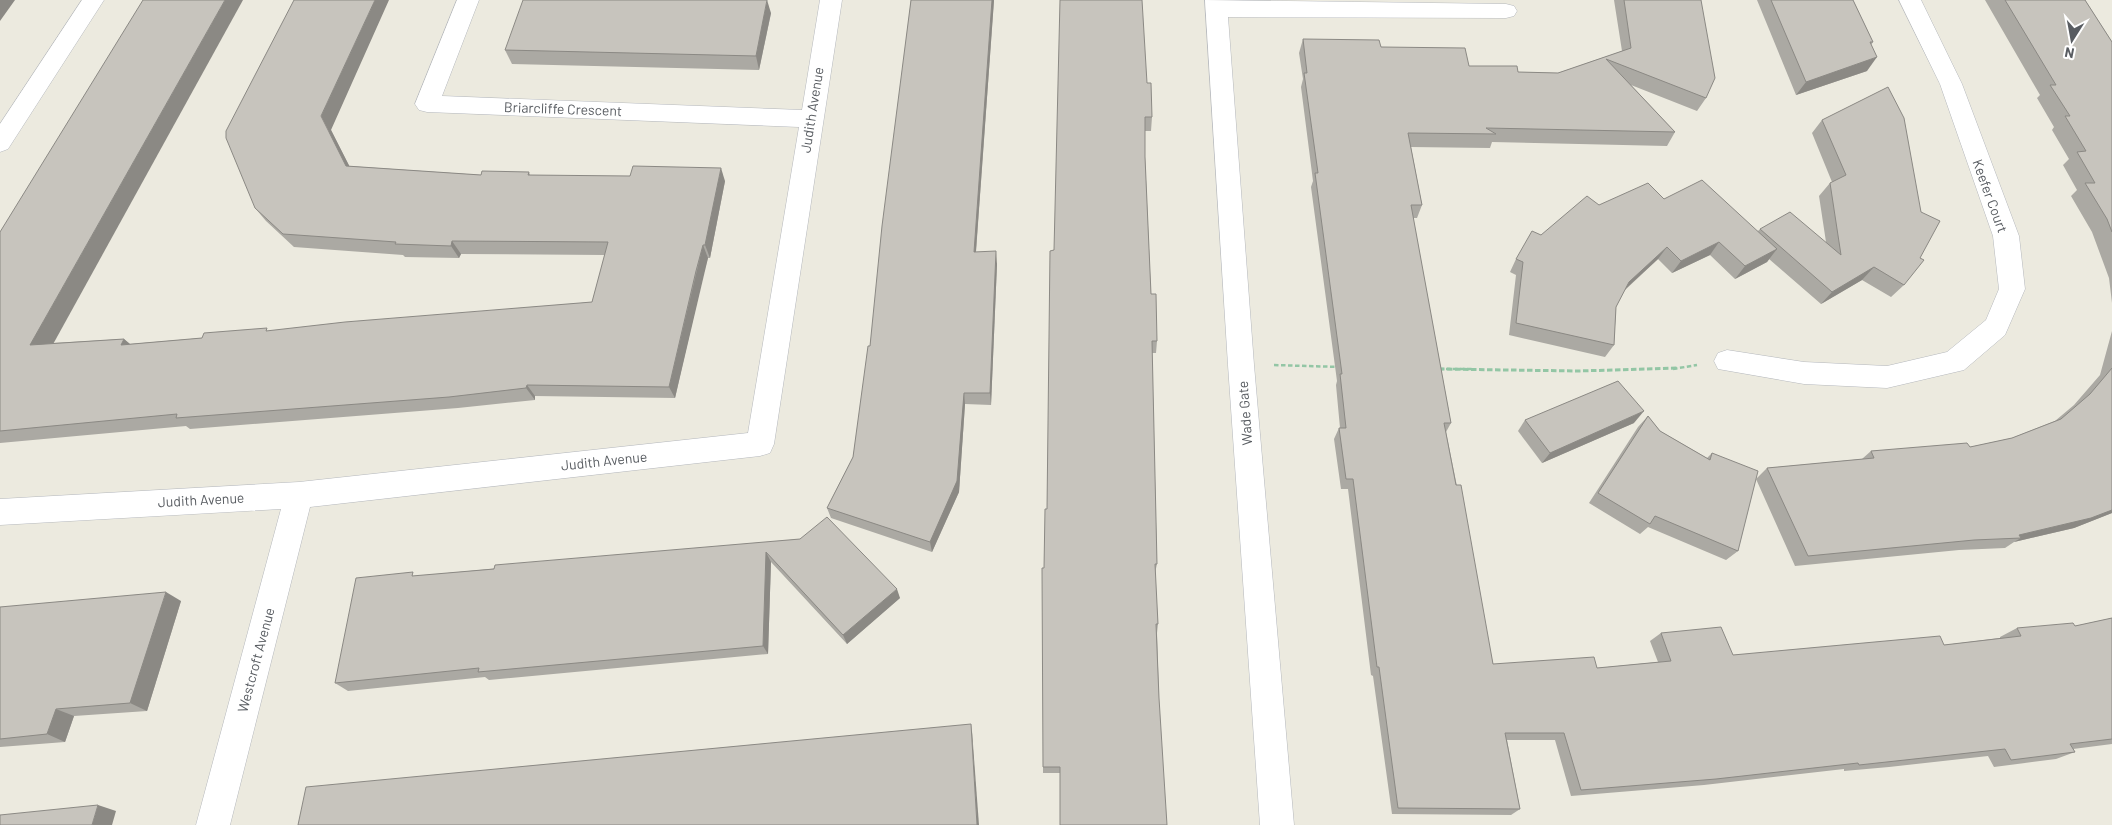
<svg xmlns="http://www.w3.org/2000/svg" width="2112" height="825" font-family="Barlow,sans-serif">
  <rect width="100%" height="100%" fill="#eceadf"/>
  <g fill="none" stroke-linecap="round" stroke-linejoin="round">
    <defs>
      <g id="minor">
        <path d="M 82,0 L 104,0 L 8,149 L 0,152 L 0,124 Z"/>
        <path d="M 457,0 L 479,0 L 442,96 L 802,110 L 820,0 L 842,0 L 774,444 L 770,453 L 760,456 L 310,507 L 230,825 L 196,825 L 281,509 L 0,525 L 0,499 L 299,482 L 748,433 L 799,127 L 427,112 L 419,110 L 415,104 Z"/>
        <path d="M 1205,0 L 1506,4 L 1514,6 L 1517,11 L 1514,16 L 1506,18 L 1228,17 L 1254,365 L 1294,825 L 1260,825 L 1228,365 Z"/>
        <path d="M 1899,0 L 1921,0 L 1962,84 L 2019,236 L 2025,289 L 2005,335 L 1964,370 L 1887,388 L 1804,384 L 1718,369 L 1714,361 L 1718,353 L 1727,350 L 1804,362 L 1887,366 L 1947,352 L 1986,320 L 1999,289 L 1993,236 L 1940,84 Z"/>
      </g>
    </defs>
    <use href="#minor" stroke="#b5b8bd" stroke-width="1"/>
    <g stroke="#93c6a5" stroke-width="2.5" stroke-dasharray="4.5 2.5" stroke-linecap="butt">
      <path d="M 1274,365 L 1340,367"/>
      <path d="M 1439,369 L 1473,369"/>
      <path d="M 1673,369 L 1697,365"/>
    </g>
    <path stroke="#93c6a5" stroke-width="3" stroke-dasharray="5.5 2.5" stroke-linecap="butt" d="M 1439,369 L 1578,371 L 1679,368"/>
    <use href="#minor" fill="#fff" fill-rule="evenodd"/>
  </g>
  <g fill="#aba9a3">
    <path d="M 911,0 L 994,0 L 976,252 L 997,264 L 991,405 L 965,404 L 959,492 L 932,552 L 831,518 L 827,508 L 853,457 L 870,346 Z"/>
    <path d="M 1614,0 L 1701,0 L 1706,98 L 1697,111 L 1631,85 L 1675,132 L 1667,146 L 1492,142 L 1490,148 L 1411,147 L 1422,205 L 1417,218 L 1413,218 L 1451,423 L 1446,432 L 1493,664 L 1597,668 L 1658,662 L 1650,641 L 1661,633 L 1733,655 L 1944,645 L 2000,638 L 2000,637 L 2017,628 L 2075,626 L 2112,618 L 2112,744 L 2073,749 L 2075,752 L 2056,759 L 1994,767 L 1988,756 L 1889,767 L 1844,771 L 1844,769 L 1704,785 L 1571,796 L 1555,740 L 1507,740 L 1520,809 L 1511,815 L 1392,814 L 1373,676 L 1371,675 L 1348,489 L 1341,489 L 1334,439 L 1339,428 L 1340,428 L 1336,385 L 1337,381 L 1311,187 L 1313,181 L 1301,87 L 1303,79 L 1299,53 L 1303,39 L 1381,47 L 1469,66 L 1518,72 L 1558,73 L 1622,51 Z"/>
    <path d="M 1757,0 L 1853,0 L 1873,42 L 1871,45 L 1867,71 L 1796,95 Z"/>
    <path d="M 1985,0 L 2085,0 L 2112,42 L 2112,303 L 2109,278 L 2092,232 L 2071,196 L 2077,190 L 2063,165 L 2069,159 L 2052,130 L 2054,127 L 2037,98 L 2040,95 Z"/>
    <path d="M 771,13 L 759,70 L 512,64 L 505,50 Z"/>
    <path d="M 1147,83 L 1152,117 L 1151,131 L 1145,131 L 1145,157 L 1151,294 L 1157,341 L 1156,353 L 1152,353 L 1157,564 L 1155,573 L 1158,624 L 1157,633 L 1159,698 L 1060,773 L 1043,773 L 1044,568 L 1047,509 L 1054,250 Z"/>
    <path d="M 1822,120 L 1904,285 L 1891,297 L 1862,280 L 1821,304 L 1769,259 L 1767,262 L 1735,279 L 1710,255 L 1672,273 L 1658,259 L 1624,291 L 1616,307 L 1614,345 L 1605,357 L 1509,335 L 1516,275 L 1510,272 L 1516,259 L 1541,235 L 1599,205 L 1664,199 L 1758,231 L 1760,229 L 1826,242 L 1819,196 L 1830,183 L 1832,182 L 1812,133 Z"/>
    <path d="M 331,130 L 349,166 L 481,175 L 529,172 L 530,175 L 725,181 L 710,258 L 708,258 L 701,283 L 675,398 L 535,396 L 535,400 L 458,408 L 190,429 L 186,426 L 0,443 L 0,232 L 53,343 L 124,339 L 130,344 L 202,338 L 269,331 L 592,302 L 605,255 L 461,254 L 459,258 L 405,257 L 403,255 L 294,247 L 266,221 L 255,208 Z"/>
    <path d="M 2112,331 L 2112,513 L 2074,528 L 2014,542 L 2005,548 L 1959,550 L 1795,566 L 1756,479 L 1767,468 L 1862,459 L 1871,451 L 1970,447 L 2012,438 L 2055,421 L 2074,405 L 2100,375 Z"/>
    <path d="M 1648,416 L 1660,431 L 1707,458 L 1712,453 L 1738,551 L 1726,560 L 1648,527 L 1640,534 L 1589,503 L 1638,427 Z"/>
    <path d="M 1525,420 L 1634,423 L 1542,463 L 1518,431 Z"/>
    <path d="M 800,539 L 900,598 L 847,644 L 771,562 L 768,654 L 489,680 L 485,677 L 348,691 L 335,683 L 417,576 Z"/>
    <path d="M 181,601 L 147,711 L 74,716 L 65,742 L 0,747 L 0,607 Z"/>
  </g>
  <g fill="#8b8984">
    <path d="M 0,0 L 15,0 L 0,21 Z"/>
    <path d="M 225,0 L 243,0 L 46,357 L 30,345 Z"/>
    <path d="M 375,0 L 389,0 L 331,130 L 356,179 L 346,166 L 321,116 Z"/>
    <path d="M 767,0 L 771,13 L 759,70 L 756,56 Z"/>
    <path d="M 992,0 L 994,0 L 975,264 L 974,252 Z"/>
    <path d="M 1877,57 L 1867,71 L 1796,95 L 1806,82 Z"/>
    <path d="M 721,168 L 725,181 L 710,258 L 705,245 Z"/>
    <path d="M 452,241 L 461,254 L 459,258 L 451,246 Z"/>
    <path d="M 1719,242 L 1710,255 L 1672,273 L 1681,261 Z"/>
    <path d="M 703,245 L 708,258 L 675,398 L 669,387 Z"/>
    <path d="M 1667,247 L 1658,259 L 1620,294 L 1629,282 Z"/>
    <path d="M 1777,249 L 1767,262 L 1735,279 L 1745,266 Z"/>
    <path d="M 996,251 L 997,264 L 991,405 L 990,393 Z"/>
    <path d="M 1874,267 L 1862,280 L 1821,304 L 1832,292 Z"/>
    <path d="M 124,339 L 138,351 L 121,345 Z"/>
    <path d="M 527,385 L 535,396 L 535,400 L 526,388 Z"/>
    <path d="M 964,393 L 965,404 L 959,492 L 932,552 L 930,542 Z"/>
    <path d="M 1644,411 L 1634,423 L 1542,463 L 1550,453 Z"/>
    <path d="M 2112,510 L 2112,513 L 2074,528 L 2014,542 L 2021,538 L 2019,535 Z"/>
    <path d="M 766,552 L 771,562 L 768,654 L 763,646 Z"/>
    <path d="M 897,589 L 900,598 L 847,644 L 843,635 Z"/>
    <path d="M 166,592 L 181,601 L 147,711 L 130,703 Z"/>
    <path d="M 56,709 L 74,716 L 65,742 L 47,734 Z"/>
    <path d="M 971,724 L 972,731 L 979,825 L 977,825 Z"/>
    <path d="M 98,805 L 116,811 L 112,825 L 92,825 Z"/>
  </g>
  <g fill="#c7c4bd" stroke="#8b8984">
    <path d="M 143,0 L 225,0 L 30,345 L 124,339 L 121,345 L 202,338 L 204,333 L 267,328 L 266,331 L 345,322 L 592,302 L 608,242 L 452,241 L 451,246 L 395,244 L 396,242 L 283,234 L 255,208 L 226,138 L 226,131 L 294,0 L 375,0 L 321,116 L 346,166 L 481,175 L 482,171 L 529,172 L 528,175 L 630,176 L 633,166 L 721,168 L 705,245 L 703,245 L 696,271 L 669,387 L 527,385 L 526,388 L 449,397 L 176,418 L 177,414 L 0,431 L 0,232 Z"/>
    <path d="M 523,0 L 767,0 L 756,56 L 505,50 Z"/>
    <path d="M 911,0 L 992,0 L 974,252 L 996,251 L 990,393 L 964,393 L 957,481 L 930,542 L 827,508 L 853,457 L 868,346 L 870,346 L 882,226 Z"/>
    <path d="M 1060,0 L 1142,0 L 1147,83 L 1151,83 L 1152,117 L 1145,117 L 1145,157 L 1151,294 L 1156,294 L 1157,341 L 1152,341 L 1157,564 L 1155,564 L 1158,624 L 1156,624 L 1159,698 L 1167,825 L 1060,825 L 1060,767 L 1043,767 L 1042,568 L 1044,568 L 1045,509 L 1047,509 L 1050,251 L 1054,250 Z"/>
    <path d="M 1624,0 L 1701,0 L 1715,78 L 1706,98 L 1606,59 L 1675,132 L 1486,128 L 1496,134 L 1408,133 L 1422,205 L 1411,205 L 1451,423 L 1444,423 L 1456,485 L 1461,485 L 1493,664 L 1594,657 L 1597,668 L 1671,661 L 1661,633 L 1721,627 L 1733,655 L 1940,636 L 1944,645 L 2021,636 L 2017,628 L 2073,623 L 2075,626 L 2112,618 L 2112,739 L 2070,744 L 2075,752 L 2011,760 L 2005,749 L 1905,760 L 1859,765 L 1858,763 L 1716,779 L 1581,790 L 1564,733 L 1505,733 L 1520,809 L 1398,808 L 1379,667 L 1377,667 L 1353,479 L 1346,479 L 1339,428 L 1346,428 L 1340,374 L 1342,374 L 1315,173 L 1318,173 L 1304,73 L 1307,73 L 1303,39 L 1379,40 L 1381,47 L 1465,48 L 1469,66 L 1517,66 L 1518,72 L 1558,73 L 1631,48 Z"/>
    <path d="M 1771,0 L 1853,0 L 1873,42 L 1870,42 L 1877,57 L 1806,82 Z"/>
    <path d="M 2005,0 L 2085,0 L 2112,42 L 2112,232 L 2107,219 L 2085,183 L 2095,183 L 2077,152 L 2086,151 L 2065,116 L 2070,116 L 2050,85 L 2056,85 Z"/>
    <path d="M 1888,87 L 1904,118 L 1921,212 L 1940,221 L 1920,258 L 1924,260 L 1904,285 L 1874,267 L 1832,292 L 1760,229 L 1790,212 L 1841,255 L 1830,183 L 1846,175 L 1822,120 Z"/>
    <path d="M 1702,180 L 1777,249 L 1745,266 L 1719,242 L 1681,261 L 1667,247 L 1629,282 L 1616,307 L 1614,345 L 1516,323 L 1523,262 L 1516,259 L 1532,231 L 1541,235 L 1587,196 L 1599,205 L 1648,183 L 1664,199 Z"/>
    <path d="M 2112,368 L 2112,510 L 2091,518 L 2019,535 L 2021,538 L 1974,540 L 1808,556 L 1767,468 L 1874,458 L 1871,451 L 1967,443 L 1970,447 L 2012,438 L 2061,419 L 2090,394 Z"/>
    <path d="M 1618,381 L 1644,411 L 1550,453 L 1525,420 Z"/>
    <path d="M 1648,416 L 1660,431 L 1710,460 L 1712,453 L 1758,471 L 1738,551 L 1655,516 L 1650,524 L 1598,493 Z"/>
    <path d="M 827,517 L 897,589 L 843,635 L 766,552 L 763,646 L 478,672 L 479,668 L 335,683 L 356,578 L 413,572 L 412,576 L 494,569 L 495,565 L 800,539 Z"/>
    <path d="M 166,592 L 130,703 L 56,709 L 47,734 L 0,739 L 0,607 Z"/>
    <path d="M 971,724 L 977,825 L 298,825 L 306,787 Z"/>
    <path d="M 98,805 L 92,825 L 0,825 L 0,815 Z"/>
  </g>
  <g text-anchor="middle" stroke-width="5" stroke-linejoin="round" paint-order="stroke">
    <g font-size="14" fill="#585c61" stroke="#fff">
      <text transform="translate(563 109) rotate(2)" y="5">Briarcliffe Crescent</text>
      <text transform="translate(812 110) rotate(-81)" y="5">Judith Avenue</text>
      <text transform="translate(1990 196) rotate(70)" y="5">Keefer Court</text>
      <text transform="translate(1245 413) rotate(-94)" y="5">Wade Gate</text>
      <text transform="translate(604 461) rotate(-6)" y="5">Judith Avenue</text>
      <text transform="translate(201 500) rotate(-3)" y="5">Judith Avenue</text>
      <text transform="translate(256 660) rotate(-75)" y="5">Westcroft Avenue</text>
    </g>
  </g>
  <g transform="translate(2072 40) rotate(191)" stroke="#ffffff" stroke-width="4" paint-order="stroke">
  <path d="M0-4L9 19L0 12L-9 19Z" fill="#585c61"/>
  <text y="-8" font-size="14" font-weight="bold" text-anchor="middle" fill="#585c61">N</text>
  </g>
</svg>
